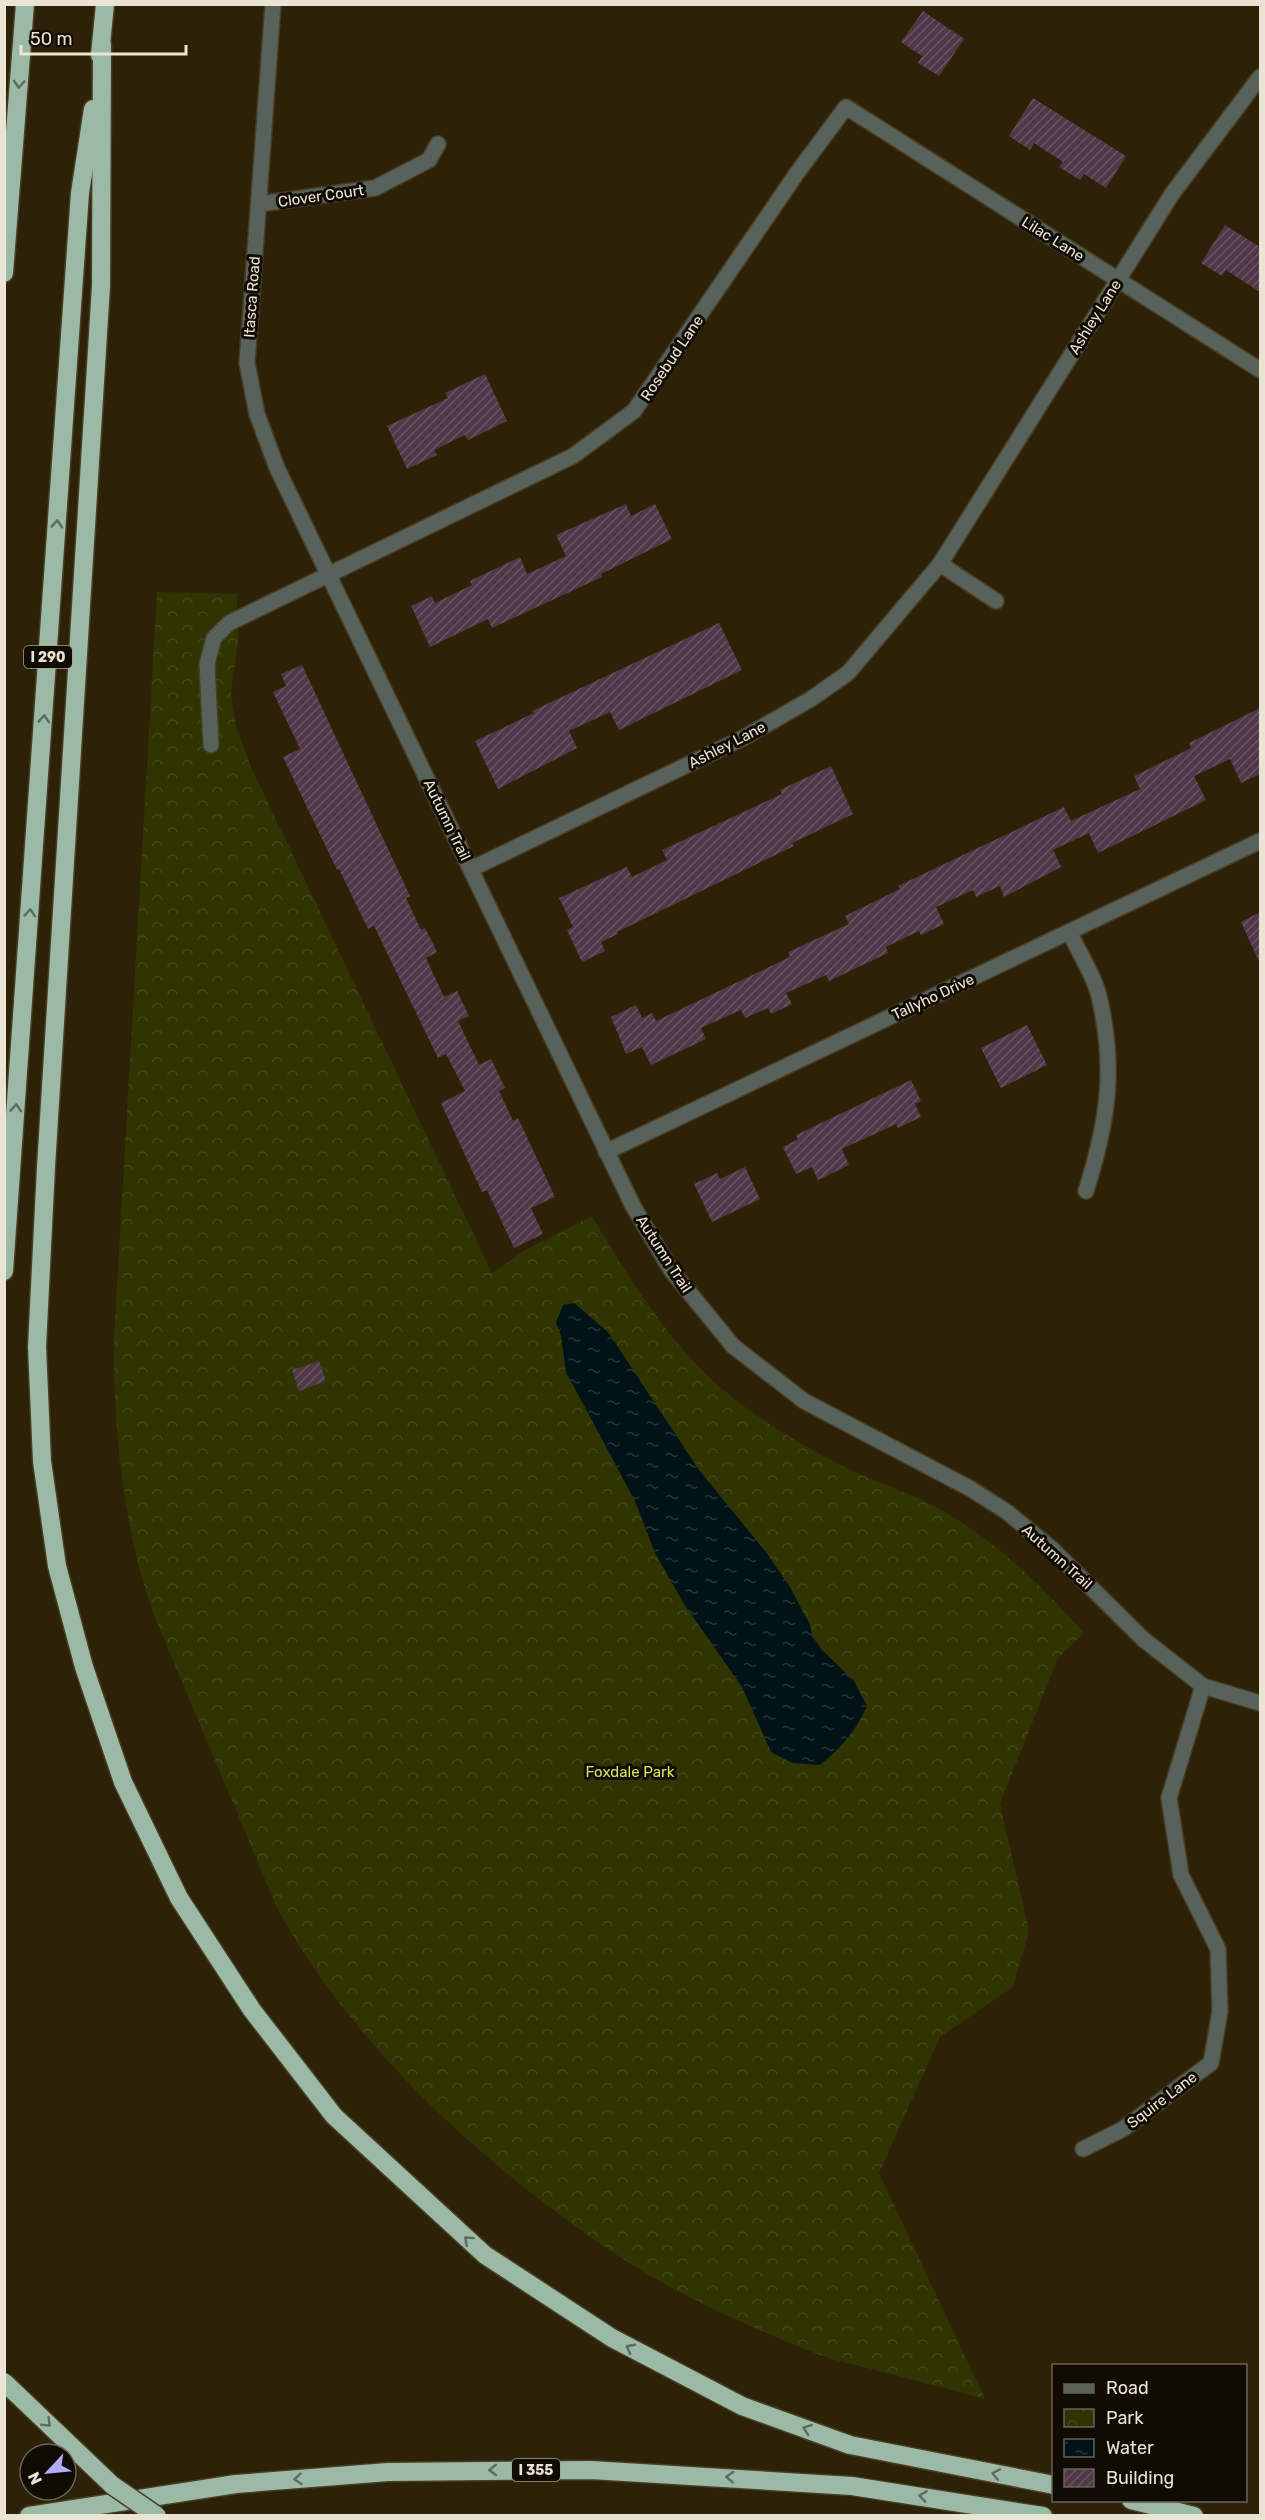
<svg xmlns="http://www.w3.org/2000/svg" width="1265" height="2520" font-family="Rubik,sans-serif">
  <defs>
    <pattern id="park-crowns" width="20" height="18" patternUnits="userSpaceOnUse" patternTransform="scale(1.5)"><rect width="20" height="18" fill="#303400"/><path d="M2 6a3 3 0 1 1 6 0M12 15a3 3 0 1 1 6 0" fill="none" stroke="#444818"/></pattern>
    <pattern id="water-ripples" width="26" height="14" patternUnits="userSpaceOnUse" patternTransform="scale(1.5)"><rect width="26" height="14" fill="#021317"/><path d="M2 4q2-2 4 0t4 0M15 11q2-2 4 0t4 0" fill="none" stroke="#273538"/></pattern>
    <pattern id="building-hatch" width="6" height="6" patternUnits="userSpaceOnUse" patternTransform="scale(1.5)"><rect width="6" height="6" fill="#503849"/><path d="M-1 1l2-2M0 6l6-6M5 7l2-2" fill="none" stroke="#695562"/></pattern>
  </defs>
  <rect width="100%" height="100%" fill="#2d2207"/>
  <path fill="url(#park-crowns)" d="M 157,592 L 237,594 L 238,643 L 231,692 L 236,726 L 251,767 L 492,1273 L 527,1249 L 592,1216 C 624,1271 658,1325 703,1371 C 744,1412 801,1446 853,1471 C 881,1484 910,1493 936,1507 C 996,1540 1039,1583 1084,1633 L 1058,1658 L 1000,1804 L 1029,1931 L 1013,1987 L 940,2037 L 879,2173 L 985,2399 C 949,2389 912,2380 875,2370 C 858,2365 839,2362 823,2356 C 764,2334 687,2299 634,2266 C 498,2179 357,2053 278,1910 L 153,1613 C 123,1526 113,1430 114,1338 Z"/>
  <path fill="url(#water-ripples)" d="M 574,1303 L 608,1332 L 699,1470 L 766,1552 L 790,1587 L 810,1625 L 812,1636 L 822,1650 L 854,1681 L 867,1706 C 856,1731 841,1748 820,1765 L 792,1763 L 771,1752 L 742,1687 L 684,1604 L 655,1553 L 635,1501 L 566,1372 L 561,1336 L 556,1322 L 563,1305 Z"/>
  <g fill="url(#building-hatch)">
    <path d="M 923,11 L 964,39 L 939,76 L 918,63 L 922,56 L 901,42 Z"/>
    <path d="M 1033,98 L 1126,156 L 1106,188 L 1084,174 L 1080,180 L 1059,167 L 1063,162 L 1034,143 L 1030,150 L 1009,136 Z"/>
    <path d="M 1225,225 L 1260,247 L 1260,292 L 1226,270 L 1222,276 L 1201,263 Z"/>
    <path d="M 485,374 L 507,421 L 468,440 L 465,435 L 434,450 L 437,455 L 407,469 L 387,426 L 448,398 L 445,393 Z"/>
    <path d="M 626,504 L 631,516 L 655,504 L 672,539 L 601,574 L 602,577 L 492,628 L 488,619 L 430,647 L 411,606 L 432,596 L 435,603 L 472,585 L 470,581 L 520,557 L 527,574 L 566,556 L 556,535 Z"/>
    <path d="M 719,623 L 742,670 L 619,730 L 610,712 L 569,731 L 577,748 L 498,789 L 475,741 L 534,713 L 532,711 Z"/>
    <path d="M 302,665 L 410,896 L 406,898 L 421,930 L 425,928 L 437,952 L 426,958 L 444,997 L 457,991 L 469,1016 L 458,1021 L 479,1065 L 491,1059 L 505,1088 L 499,1091 L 513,1121 L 518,1118 L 555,1197 L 531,1208 L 543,1234 L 514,1248 L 487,1190 L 482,1192 L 441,1103 L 465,1091 L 446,1054 L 438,1058 L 374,926 L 368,929 L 339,869 L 337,870 L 283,757 L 300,749 L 273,692 L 286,686 L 281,674 Z"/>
    <path d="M 1260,708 L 1260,774 L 1241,783 L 1230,759 L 1194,776 L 1206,800 L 1098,853 L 1089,833 L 1053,850 L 1061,867 L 1004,897 L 1000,886 L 976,897 L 973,890 L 936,907 L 944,924 L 921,935 L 919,931 L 886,947 L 888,953 L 829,981 L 826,975 L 786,993 L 792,1004 L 771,1014 L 768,1008 L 745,1018 L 741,1010 L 701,1028 L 706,1039 L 651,1065 L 642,1047 L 626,1054 L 611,1017 L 636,1005 L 642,1018 L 652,1013 L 656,1021 L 790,957 L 788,952 L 849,924 L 845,916 L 900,889 L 898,886 L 1064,807 L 1071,821 L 1140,789 L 1134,776 L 1191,748 L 1189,743 Z"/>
    <path d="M 831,766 L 853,814 L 792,843 L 794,846 L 617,932 L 618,934 L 601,942 L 605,951 L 582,962 L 567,930 L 573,927 L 559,898 L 627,867 L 632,877 L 667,860 L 662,850 L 782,794 L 780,790 Z"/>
    <path d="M 1260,912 L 1260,964 L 1241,922 Z"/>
    <path d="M 1027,1025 L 1047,1065 L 1001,1088 L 981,1048 Z"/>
    <path d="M 911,1080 L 921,1101 L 915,1104 L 921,1117 L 898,1128 L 896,1124 L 842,1149 L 849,1165 L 818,1180 L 812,1167 L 796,1174 L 783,1147 L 798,1139 L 796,1135 Z"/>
    <path d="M 745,1167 L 760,1199 L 712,1222 L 694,1184 L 717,1173 L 720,1179 Z"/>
    <path d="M 319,1361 L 326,1381 L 299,1391 L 292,1370 Z"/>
  </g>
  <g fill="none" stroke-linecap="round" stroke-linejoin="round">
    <defs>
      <g id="minor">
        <path d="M 273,4 L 247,363 L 257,414 L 277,468 L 633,1206 L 671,1270 L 733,1346 L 804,1401 L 971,1489 L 1007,1512 L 1052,1549 L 1143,1639 L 1203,1686 L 1260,1703"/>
        <path d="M 259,204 L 375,188 L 429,160 L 438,144"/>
        <path d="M 940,564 L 996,601"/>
        <path d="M 211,745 L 207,664 L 214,638 L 229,623 L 573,456 L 634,411 L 797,173 L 846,107 L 1260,370"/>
        <path d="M 471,869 L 743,738 L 811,699 L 848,673 L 940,564 L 1172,194 L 1260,77"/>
        <path d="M 1070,933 C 1079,953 1094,975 1099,996 C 1116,1069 1108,1121 1086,1191"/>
        <path d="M 606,1152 L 1260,841"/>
        <path d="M 1083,2149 L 1123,2129 L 1211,2063 L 1220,2011 L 1218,1949 L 1181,1875 L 1169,1798 L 1203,1686"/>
      </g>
      <g id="highway">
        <path d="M 102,45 L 101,286 L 46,1167 L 37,1347 L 42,1461 L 57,1566 L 84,1667 L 123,1782 L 179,1898 L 252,2010 L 334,2116 L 485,2255 L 612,2338 L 742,2406 L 850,2445 L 1054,2485"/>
        <path d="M 100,55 L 105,4"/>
        <path d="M 4,273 L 25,4"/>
        <path d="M 4,1271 L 80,193 L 93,109"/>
        <path d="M 1131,2500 L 1194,2516"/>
        <path d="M 29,2516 L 236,2484 L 388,2472 L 591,2470 L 852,2486 L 1043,2516"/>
      </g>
    </defs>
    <use href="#minor" stroke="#483d24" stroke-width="18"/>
    <use href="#highway" stroke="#483d24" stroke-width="21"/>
    <use href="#minor" stroke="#56625a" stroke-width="15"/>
    <use href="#highway" stroke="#9bbaa6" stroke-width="18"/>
    <defs>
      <path id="highway-bridge" d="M 4,2382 L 112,2485 L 157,2516"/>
    </defs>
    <use href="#highway-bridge" stroke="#483d24" stroke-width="21" stroke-linecap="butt"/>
    <use href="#highway-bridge" stroke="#9bbaa6" stroke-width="18"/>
  </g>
  <defs><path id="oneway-chevron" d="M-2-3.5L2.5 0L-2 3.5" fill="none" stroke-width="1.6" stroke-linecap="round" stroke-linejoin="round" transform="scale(1.5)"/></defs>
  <g stroke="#5d6c5d">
    <use href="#oneway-chevron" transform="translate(19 84) rotate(94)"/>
    <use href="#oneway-chevron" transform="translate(57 524) rotate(-86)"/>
    <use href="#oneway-chevron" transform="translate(44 719) rotate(-86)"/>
    <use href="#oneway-chevron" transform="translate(30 913) rotate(-86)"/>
    <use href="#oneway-chevron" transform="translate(16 1108) rotate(-86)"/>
    <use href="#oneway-chevron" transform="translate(468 2240) rotate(-138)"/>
    <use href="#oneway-chevron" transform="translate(630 2348) rotate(-152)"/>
    <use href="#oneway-chevron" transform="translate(47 2423) rotate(44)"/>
    <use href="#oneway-chevron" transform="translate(807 2429) rotate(-160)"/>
    <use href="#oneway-chevron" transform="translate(493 2470) rotate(179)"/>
    <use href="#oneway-chevron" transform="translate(996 2474) rotate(-169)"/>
    <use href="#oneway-chevron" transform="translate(730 2477) rotate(-177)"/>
    <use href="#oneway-chevron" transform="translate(298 2479) rotate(175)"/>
    <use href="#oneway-chevron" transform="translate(923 2496) rotate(-172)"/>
  </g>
  <g text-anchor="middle" stroke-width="6" stroke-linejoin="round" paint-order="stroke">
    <g fill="#110c03" stroke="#aaa295" stroke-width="1.5">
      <rect x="24" y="646" width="48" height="22" rx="4.5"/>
      <rect x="512" y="2459" width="48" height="22" rx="4.5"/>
    </g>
    <g font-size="14" font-weight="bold" fill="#ebe3d4">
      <text x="48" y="662">I 290</text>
      <text x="536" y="2475">I 355</text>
    </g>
    <g font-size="15" fill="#ebe3d4" stroke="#110c03">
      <text transform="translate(321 196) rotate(-8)" y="5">Clover Court</text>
      <text transform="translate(1053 239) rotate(32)" y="5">Lilac Lane</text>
      <text transform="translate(252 297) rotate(-86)" y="5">Itasca Road</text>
      <text transform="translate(1095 317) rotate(-58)" y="5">Ashley Lane</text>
      <text transform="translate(672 358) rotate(-56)" y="5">Rosebud Lane</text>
      <text transform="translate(727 745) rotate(-27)" y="5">Ashley Lane</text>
      <text transform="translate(447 820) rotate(64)" y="5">Autumn Trail</text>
      <text transform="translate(933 997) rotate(-25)" y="5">Tallyho Drive</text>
      <text transform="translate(664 1254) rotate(57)" y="5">Autumn Trail</text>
      <text transform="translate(1057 1557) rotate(42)" y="5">Autumn Trail</text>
      <text transform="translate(1162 2100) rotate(-37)" y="5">Squire Lane</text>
    </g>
    <g font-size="15" fill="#d8e45d" stroke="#110c03">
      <text x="630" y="1777">Foxdale Park</text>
    </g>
  </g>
  <rect width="1265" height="2520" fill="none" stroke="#ebe3d4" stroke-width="12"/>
  <rect x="1052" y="2364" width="195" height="138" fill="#110c03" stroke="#686257" stroke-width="1.5"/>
  <rect x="1064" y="2384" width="30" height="9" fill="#56625a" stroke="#686257" stroke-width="1.5"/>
  <text x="1106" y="2394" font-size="18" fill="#ebe3d4">Road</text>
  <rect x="1064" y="2409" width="30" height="18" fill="url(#park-crowns)" stroke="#686257" stroke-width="1.5"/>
  <text x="1106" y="2424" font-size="18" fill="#ebe3d4">Park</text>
  <rect x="1064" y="2439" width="30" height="18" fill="url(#water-ripples)" stroke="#686257" stroke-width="1.5"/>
  <text x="1106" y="2454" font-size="18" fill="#ebe3d4">Water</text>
  <rect x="1064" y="2469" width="30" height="18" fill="url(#building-hatch)" stroke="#686257" stroke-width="1.5"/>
  <text x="1106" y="2484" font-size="18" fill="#ebe3d4">Building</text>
  <g transform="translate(48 2472) rotate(244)"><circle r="28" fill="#110c03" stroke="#686257" stroke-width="1.5"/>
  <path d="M0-4.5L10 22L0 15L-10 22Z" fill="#b2adf9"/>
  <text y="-9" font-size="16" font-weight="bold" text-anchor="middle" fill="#ebe3d4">N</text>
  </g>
  <path d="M21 45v9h165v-9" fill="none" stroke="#ebe3d4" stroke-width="3"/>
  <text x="30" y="45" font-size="18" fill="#ebe3d4" stroke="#110c03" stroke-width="4.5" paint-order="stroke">50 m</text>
</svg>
